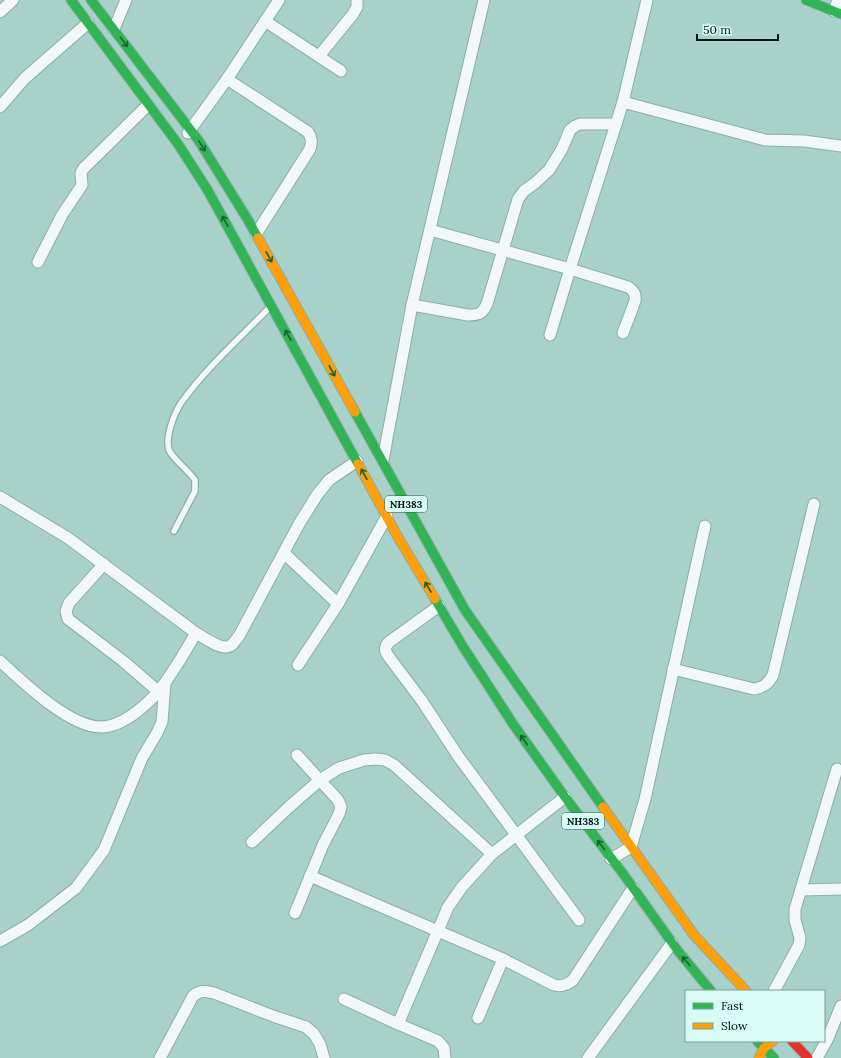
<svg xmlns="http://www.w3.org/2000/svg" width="841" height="1058" font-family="Lora,serif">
  <rect width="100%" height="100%" fill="#a8d1ca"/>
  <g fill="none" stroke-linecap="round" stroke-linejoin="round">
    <defs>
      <path id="lane" d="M 174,531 L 195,491 L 195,480 C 189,471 172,458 169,450 C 165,437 174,414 181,403 C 206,368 239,339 269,308"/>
      <g id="street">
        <path d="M 834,11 L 838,0"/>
        <path d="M 0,12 L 13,0"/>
        <path d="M 265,21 L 341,71"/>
        <path d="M 114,29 L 126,0"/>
        <path d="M 319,56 L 353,14 L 357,7 L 357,0"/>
        <path d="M 227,79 L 308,132 C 312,138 312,142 310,149 L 256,234"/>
        <path d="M 623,102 L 765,140 L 804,141 L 841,146"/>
        <path d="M 0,107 L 25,78 L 88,23"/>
        <path d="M 188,133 L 227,79 L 279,0"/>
        <path d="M 430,230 L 570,269 L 628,287 C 634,291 636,294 635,301 L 623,333"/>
        <path d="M 38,262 L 62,215 L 82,185 L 81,173 L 83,169 L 148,105"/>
        <path d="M 412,305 L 468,315 C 479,315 482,314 487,304 L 518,199 L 524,191 L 535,183 L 549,170 L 562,149 L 570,130 L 575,126 L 580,124 L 616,124"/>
        <path d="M 550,335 L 570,269 L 623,102 L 647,0"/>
        <path d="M 383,460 L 412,305 L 484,0"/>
        <path d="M 0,497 L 68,538 L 196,633"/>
        <path d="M 284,553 L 338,604"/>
        <path d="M 104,564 L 69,603 L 66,611 L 68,619 L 123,661 L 159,692"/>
        <path d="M 439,606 L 389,642 C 384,647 385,652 389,657 L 422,701 L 458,756 L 579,920"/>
        <path d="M 0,661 C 23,682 69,727 101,727 C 124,727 152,701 165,683"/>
        <path d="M 298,665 L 338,604 L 387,516"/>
        <path d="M 673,669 L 754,689 C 764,687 768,684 773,675 L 814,504"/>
        <path d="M 252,842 L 289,807 L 320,780 L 339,768 L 364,760 L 375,759 L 385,760 L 394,765 L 492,854"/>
        <path d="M 611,859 L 631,847 L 645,799 L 705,526"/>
        <path d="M 310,876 L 503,959 L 554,985 C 562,987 567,985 573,980 L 633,888"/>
        <path d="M 801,890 L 841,889"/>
        <path d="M 295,913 L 323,845 L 339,814 L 341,807 L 338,800 L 297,755"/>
        <path d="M 0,941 L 28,925 L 76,888 L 104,850 L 142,758 L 157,733 L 162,722 L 165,683 L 180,660 L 196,633 C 204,637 221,651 230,646 C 234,644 236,639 239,636 L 299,524 L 317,495 L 329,480 L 357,461"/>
        <path d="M 774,991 L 799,945 L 800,938 L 795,920 L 795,909 L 837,769"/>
        <path d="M 344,999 L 398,1024"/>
        <path d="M 478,1018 L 503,959"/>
        <path d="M 160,1058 L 193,996 C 201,990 204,991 214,993 L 273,1016 L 306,1027 L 314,1034 L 320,1044 L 324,1058"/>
        <path d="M 445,1058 L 444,1048 L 438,1041 L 398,1024 L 448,907 L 462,887 L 492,854 L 565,797"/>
        <path d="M 588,1058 L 672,943"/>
        <path d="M 817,1058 L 828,1038 L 841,1006"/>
      </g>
      <g id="fast">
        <path d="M 71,0 L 178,144 L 207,189 L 358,464"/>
        <path d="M 91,0 L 199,141 L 248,220 L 258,238"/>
        <path d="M 806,0 L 841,14"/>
        <path d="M 355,412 L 465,610 L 603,807"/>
        <path d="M 435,599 L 462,645 L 513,724 L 565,797 L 624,875 L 678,951 L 711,991"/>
        <path d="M 757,1041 L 774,1058"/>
      </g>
      <g id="slow">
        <path d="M 258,238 L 355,412"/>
        <path d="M 358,464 L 399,539 L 435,599"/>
        <path d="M 603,807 L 694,935 L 746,991"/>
        <path d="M 759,1058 L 764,1048 L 773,1041"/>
      </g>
      <path id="jam" d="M 792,1041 L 808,1058"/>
    </defs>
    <use href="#lane" stroke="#8cada7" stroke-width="8"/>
    <use href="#street" stroke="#8cada7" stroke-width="13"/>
    <use href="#fast" stroke="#8cada7" stroke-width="11"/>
    <use href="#slow" stroke="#8cada7" stroke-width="11"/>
    <use href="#jam" stroke="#8cada7" stroke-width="11"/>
    <use href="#lane" stroke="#f2f8f7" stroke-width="5.5"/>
    <use href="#street" stroke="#f2f8f7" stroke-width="11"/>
    <use href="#fast" stroke="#30b455" stroke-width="9"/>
    <use href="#slow" stroke="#ff9f0a" stroke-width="9"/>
    <use href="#jam" stroke="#e5322d" stroke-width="9"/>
  </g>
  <defs><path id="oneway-shaft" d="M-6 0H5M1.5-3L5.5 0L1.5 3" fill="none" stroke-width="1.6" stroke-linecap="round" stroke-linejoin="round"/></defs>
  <g stroke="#186332">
    <use href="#oneway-shaft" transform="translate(124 42) rotate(53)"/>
    <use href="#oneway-shaft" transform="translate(202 146) rotate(58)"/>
    <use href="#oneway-shaft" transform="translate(225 221) rotate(-119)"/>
    <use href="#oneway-shaft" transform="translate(269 257) rotate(61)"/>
    <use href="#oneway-shaft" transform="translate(288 335) rotate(-119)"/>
    <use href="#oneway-shaft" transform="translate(332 371) rotate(61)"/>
    <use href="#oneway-shaft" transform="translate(364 474) rotate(-119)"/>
    <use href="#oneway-shaft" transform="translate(428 587) rotate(-121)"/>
    <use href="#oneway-shaft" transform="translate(524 740) rotate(-126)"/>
    <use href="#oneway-shaft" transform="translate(601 845) rotate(-127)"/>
    <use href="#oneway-shaft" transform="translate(686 961) rotate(-130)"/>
  </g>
  <g text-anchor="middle" stroke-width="4" stroke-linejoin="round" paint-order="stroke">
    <g fill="#d7fbf4" stroke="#405854" stroke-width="1">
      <rect x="385" y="496" width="42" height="16" rx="3"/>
      <rect x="562" y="813" width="42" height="16" rx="3"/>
    </g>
    <g font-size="10" font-weight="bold" fill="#00120f">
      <text x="406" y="508">NH383</text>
      <text x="583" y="825">NH383</text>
    </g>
  </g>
  <rect x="685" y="990" width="140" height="52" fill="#d7fbf4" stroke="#819e98"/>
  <rect x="693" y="1003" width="20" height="6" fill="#30b455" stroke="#819e98"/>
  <text x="721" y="1010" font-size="12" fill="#00120f">Fast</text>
  <rect x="693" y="1023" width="20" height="6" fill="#ff9f0a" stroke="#819e98"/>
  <text x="721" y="1030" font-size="12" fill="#00120f">Slow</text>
  <path d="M697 34v6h81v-6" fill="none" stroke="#00120f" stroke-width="2"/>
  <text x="703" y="34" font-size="12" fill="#00120f" stroke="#d7fbf4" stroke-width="3" paint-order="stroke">50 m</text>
</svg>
